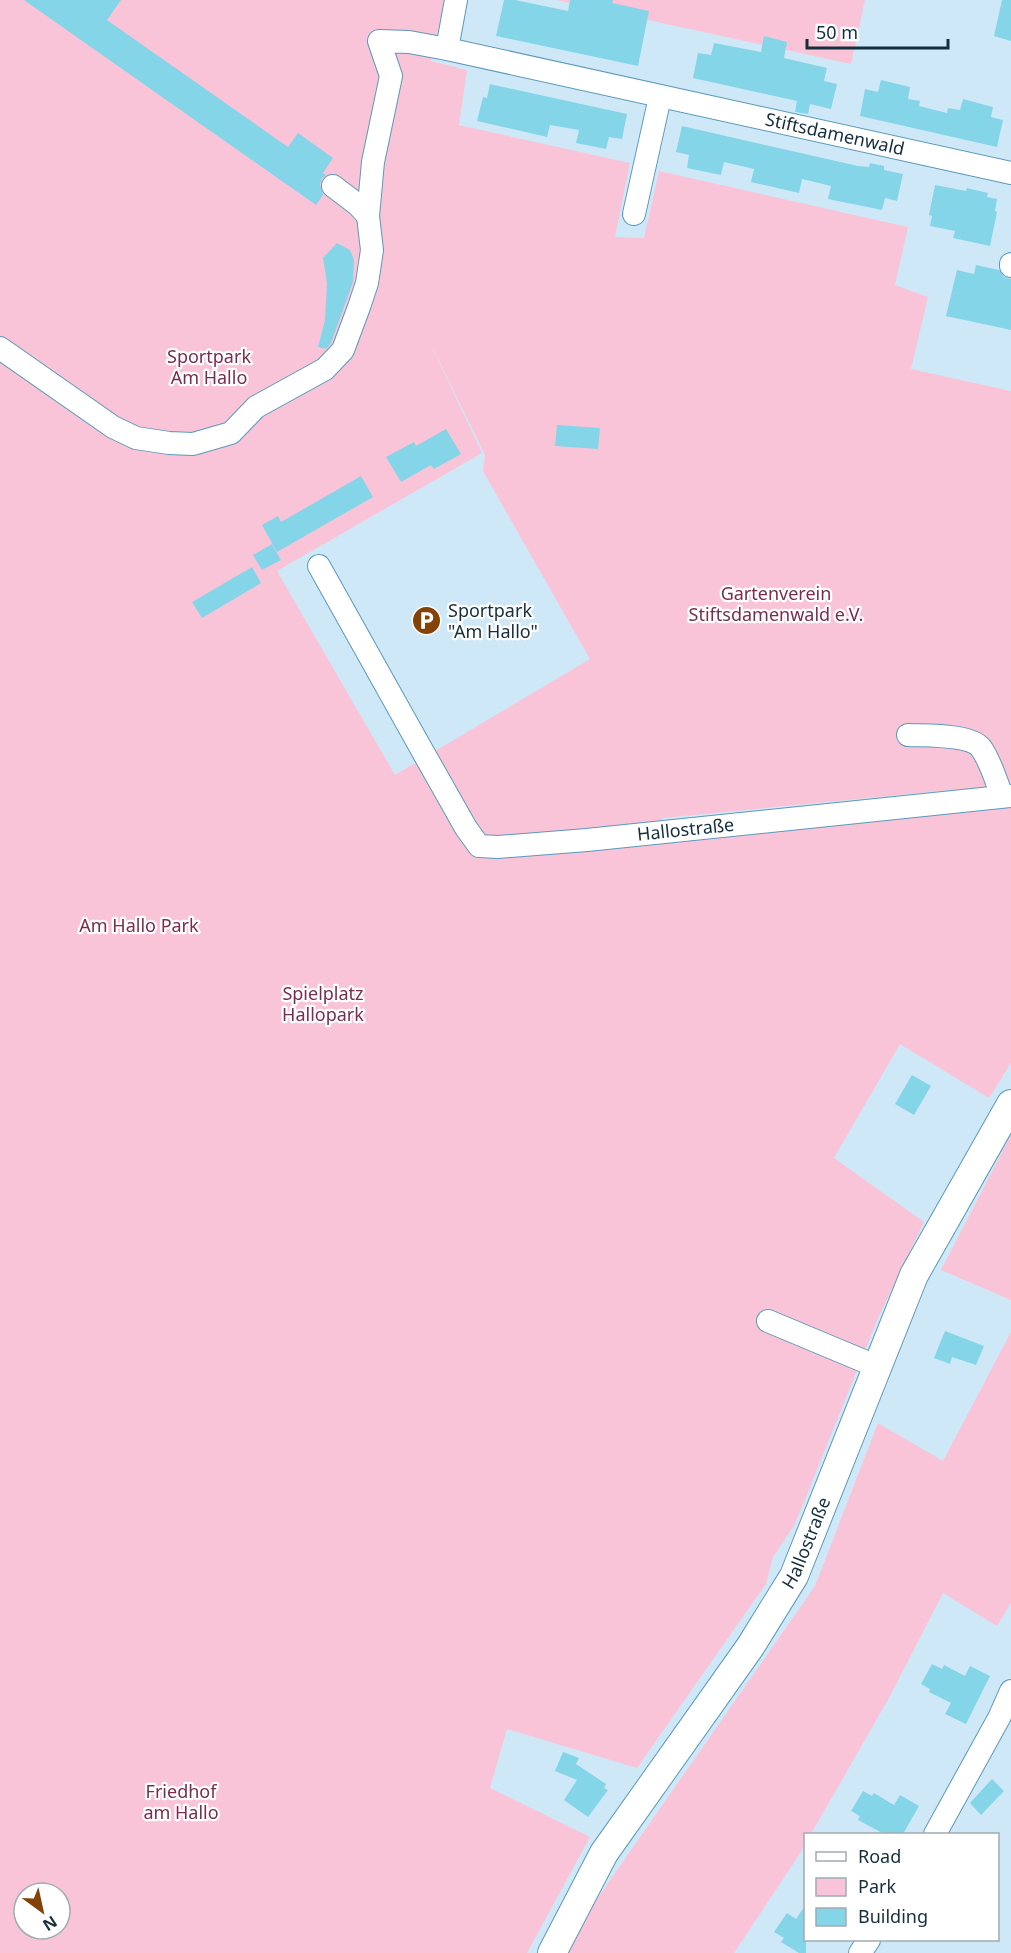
<svg xmlns="http://www.w3.org/2000/svg" width="1011" height="1953" font-family="'Noto Sans',sans-serif">
  <rect width="100%" height="100%" fill="#cfe8f7"/>
  <g fill="#fac4d8" fill-rule="evenodd">
    <path d="M 0,0 L 445,0 L 431,61 L 467,70 L 459,125 L 630,163 L 615,237 L 644,238 L 659,171 L 908,227 L 895,285 L 928,297 L 911,369 L 1011,391 L 1011,791 L 960,789 L 663,818 L 658,829 L 463,843 L 480,848 L 1011,801 L 1011,1063 L 989,1098 L 900,1044 L 834,1158 L 924,1222 L 879,1316 L 795,1524 L 773,1557 L 766,1584 L 637,1768 L 507,1729 L 490,1788 L 590,1837 L 527,1953 L 0,1953 ZM 425,332 L 485,455 L 483,471 L 590,659 L 395,775 L 277,571 L 482,453 ZM 24,1893 L 60,1893 L 60,1929 L 24,1929 Z"/>
    <path d="M 556,0 L 865,0 L 851,64 Z"/>
    <path d="M 1011,1135 L 1011,1300 L 941,1270 Z"/>
    <path d="M 1011,1332 L 1011,1603 L 997,1626 L 943,1593 L 889,1698 L 811,1834 L 806,1834 L 805,1843 L 801,1852 L 734,1953 L 568,1953 L 590,1909 L 815,1586 L 878,1423 L 943,1461 Z"/>
  </g>
  <g fill="#85d5e9">
    <path d="M 24,0 L 121,0 L 107,20 L 288,147 L 298,133 L 333,158 L 323,173 L 326,175 L 322,178 L 320,185 L 323,195 L 316,205 Z"/>
    <path d="M 504,0 L 515,0 L 568,11 L 570,0 L 613,0 L 612,3 L 649,11 L 638,66 L 496,36 Z"/>
    <path d="M 1002,0 L 1011,0 L 1011,41 L 994,36 Z"/>
    <path d="M 764,36 L 787,42 L 784,58 L 827,68 L 824,81 L 837,84 L 831,109 L 810,104 L 808,114 L 795,112 L 797,101 L 693,78 L 698,53 L 711,55 L 714,43 L 761,52 Z"/>
    <path d="M 881,80 L 910,87 L 908,99 L 920,101 L 919,106 L 947,113 L 948,108 L 960,110 L 963,99 L 993,107 L 991,117 L 1003,120 L 997,147 L 860,116 L 865,89 L 878,92 Z"/>
    <path d="M 490,84 L 627,114 L 622,139 L 609,137 L 606,149 L 576,143 L 579,130 L 550,125 L 547,137 L 477,121 L 483,97 L 487,98 Z"/>
    <path d="M 682,126 L 858,166 L 869,167 L 870,163 L 884,166 L 884,170 L 903,174 L 897,201 L 885,198 L 882,210 L 828,199 L 831,186 L 802,179 L 799,193 L 751,182 L 754,169 L 724,162 L 721,175 L 687,168 L 689,155 L 676,152 Z"/>
    <path d="M 935,185 L 966,191 L 967,188 L 988,193 L 987,197 L 997,199 L 995,211 L 997,212 L 990,246 L 953,238 L 955,231 L 930,226 L 932,216 L 929,215 Z"/>
    <path d="M 337,243 L 350,250 L 354,260 L 353,282 L 331,343 L 326,349 L 318,347 L 325,320 L 327,283 L 323,258 Z"/>
    <path d="M 976,265 L 999,270 L 1004,277 L 1011,279 L 1011,330 L 946,316 L 957,270 L 974,274 Z"/>
    <path d="M 557,425 L 600,428 L 598,449 L 555,446 Z"/>
    <path d="M 446,429 L 461,454 L 434,469 L 431,465 L 401,482 L 386,457 L 414,442 L 416,446 Z"/>
    <path d="M 361,476 L 373,497 L 277,552 L 262,525 L 278,516 L 281,522 Z"/>
    <path d="M 272,544 L 281,560 L 262,570 L 253,555 Z"/>
    <path d="M 252,567 L 261,583 L 202,618 L 192,602 Z"/>
    <path d="M 912,1075 L 931,1086 L 914,1115 L 895,1104 Z"/>
    <path d="M 945,1331 L 984,1346 L 976,1365 L 952,1357 L 950,1364 L 934,1358 Z"/>
    <path d="M 932,1664 L 942,1669 L 944,1665 L 965,1676 L 970,1666 L 990,1676 L 966,1724 L 945,1714 L 951,1703 L 929,1692 L 930,1689 L 921,1684 Z"/>
    <path d="M 563,1752 L 579,1758 L 576,1764 L 606,1784 L 604,1788 L 608,1790 L 588,1817 L 564,1800 L 577,1780 L 555,1771 Z"/>
    <path d="M 992,1779 L 1004,1791 L 981,1815 L 970,1803 Z"/>
    <path d="M 863,1791 L 872,1796 L 874,1793 L 894,1805 L 900,1795 L 919,1806 L 903,1834 L 884,1834 L 858,1820 L 860,1816 L 851,1811 Z"/>
    <path d="M 806,1904 L 806,1953 L 799,1953 L 781,1942 L 784,1938 L 774,1932 L 787,1913 L 796,1919 Z"/>
  </g>
  <g fill="none" stroke-linecap="round" stroke-linejoin="round">
    <defs>
      <g id="minor">
        <path d="M 447,49 L 456,0"/>
        <path d="M 333,186 L 358,205 L 368,216"/>
        <path d="M 634,214 L 660,97"/>
        <path d="M 1011,266 L 1011,264"/>
        <path id="s1" d="M 0,348 L 113,427 L 136,438 L 169,443 L 193,444 L 231,433 L 256,407 L 325,369 L 343,350 L 359,307 L 367,283 L 372,250 L 368,216 L 373,162 L 391,76 L 379,41 L 409,42 L 447,49 L 1011,173"/>
        <path id="s2" d="M 319,566 L 418,743 L 466,828 L 479,846 L 498,847 L 587,840 L 1011,796"/>
        <path d="M 908,735 C 926,736 970,734 981,748 C 991,762 996,781 1002,796"/>
        <path d="M 768,1321 L 878,1367"/>
        <path d="M 935,1834 L 999,1718 L 1011,1691"/>
        <path d="M 860,1953 L 869,1940"/>
      </g>
      <g id="major">
        <path id="s3" d="M 552,1953 L 604,1853 L 750,1647 L 794,1576 L 914,1275 L 1011,1104"/>
      </g>
    </defs>
    <use href="#minor" stroke="#5a99bc" stroke-width="24"/>
    <use href="#major" stroke="#5a99bc" stroke-width="30"/>
    <use href="#minor" stroke="#fff" stroke-width="22"/>
    <use href="#major" stroke="#fff" stroke-width="28"/>
  </g>
  <defs>
    <symbol id="parking-disc" viewBox="-11 -11 22 22"><circle r="9.5" fill="#824208" stroke="#fff"/><path d="M-3.5-5.5H1a3.5 3.5 0 0 1 0 7H-1V5.5H-3.5ZM-1-3.4V-.6H.8a1.4 1.4 0 0 0 0-2.8Z" fill="#fff"/></symbol>
  </defs>
  <g fill-rule="evenodd">
    <use href="#parking-disc" x="410" y="604" width="33" height="33"/>
  </g>
  <g text-anchor="middle" stroke-width="4.5" stroke-linejoin="round" paint-order="stroke">
    <g font-size="18" fill="#142e3c" stroke="#fff">
      <text dy="6" stroke="none"><textPath href="#s1" startOffset="1185">Stiftsdamenwald</textPath></text>
      <text dy="6" stroke="none"><textPath href="#s2" startOffset="530">Hallostraße</textPath></text>
      <text dy="6" stroke="none"><textPath href="#s3" startOffset="484">Hallostraße</textPath></text>
    </g>
    <g font-size="18" fill="#7a2c4f" stroke="#fff">
      <text x="209" y="363">Sportpark<tspan x="209" dy="21">Am Hallo</tspan></text>
      <text x="776" y="600">Gartenverein<tspan x="776" dy="21">Stiftsdamenwald e.V.</tspan></text>
      <text x="139" y="932">Am Hallo Park</text>
      <text x="323" y="1000">Spielplatz<tspan x="323" dy="21">Hallopark</tspan></text>
      <text x="181" y="1798">Friedhof<tspan x="181" dy="21">am Hallo</tspan></text>
    </g>
    <g font-size="18" fill="#142e3c" stroke="#fff" text-anchor="start">
      <text x="448" y="617">Sportpark<tspan x="448" dy="21">"Am Hallo"</tspan></text>
    </g>
  </g>
  <rect x="804" y="1833" width="195" height="108" fill="#ffffff" stroke="#a1abb1" stroke-width="1.5"/>
  <rect x="816" y="1852" width="30" height="9" fill="#ffffff" stroke="#a1abb1" stroke-width="1.5"/>
  <text x="858" y="1863" font-size="18" fill="#142e3c">Road</text>
  <rect x="816" y="1878" width="30" height="18" fill="#fac4d8" stroke="#a1abb1" stroke-width="1.5"/>
  <text x="858" y="1893" font-size="18" fill="#142e3c">Park</text>
  <rect x="816" y="1908" width="30" height="18" fill="#85d5e9" stroke="#a1abb1" stroke-width="1.5"/>
  <text x="858" y="1923" font-size="18" fill="#142e3c">Building</text>
  <g transform="translate(42 1911) rotate(147)"><circle r="28" fill="#ffffff" stroke="#a1abb1" stroke-width="1.5"/>
  <path d="M0-4.5L10 22L0 15L-10 22Z" fill="#824208"/>
  <text y="-9" font-size="16" font-weight="bold" text-anchor="middle" fill="#142e3c">N</text>
  </g>
  <path d="M807 39v9h141v-9" fill="none" stroke="#142e3c" stroke-width="3"/>
  <text x="816" y="39" font-size="18" fill="#142e3c" stroke="#ffffff" stroke-width="4.5" paint-order="stroke">50 m</text>
</svg>
